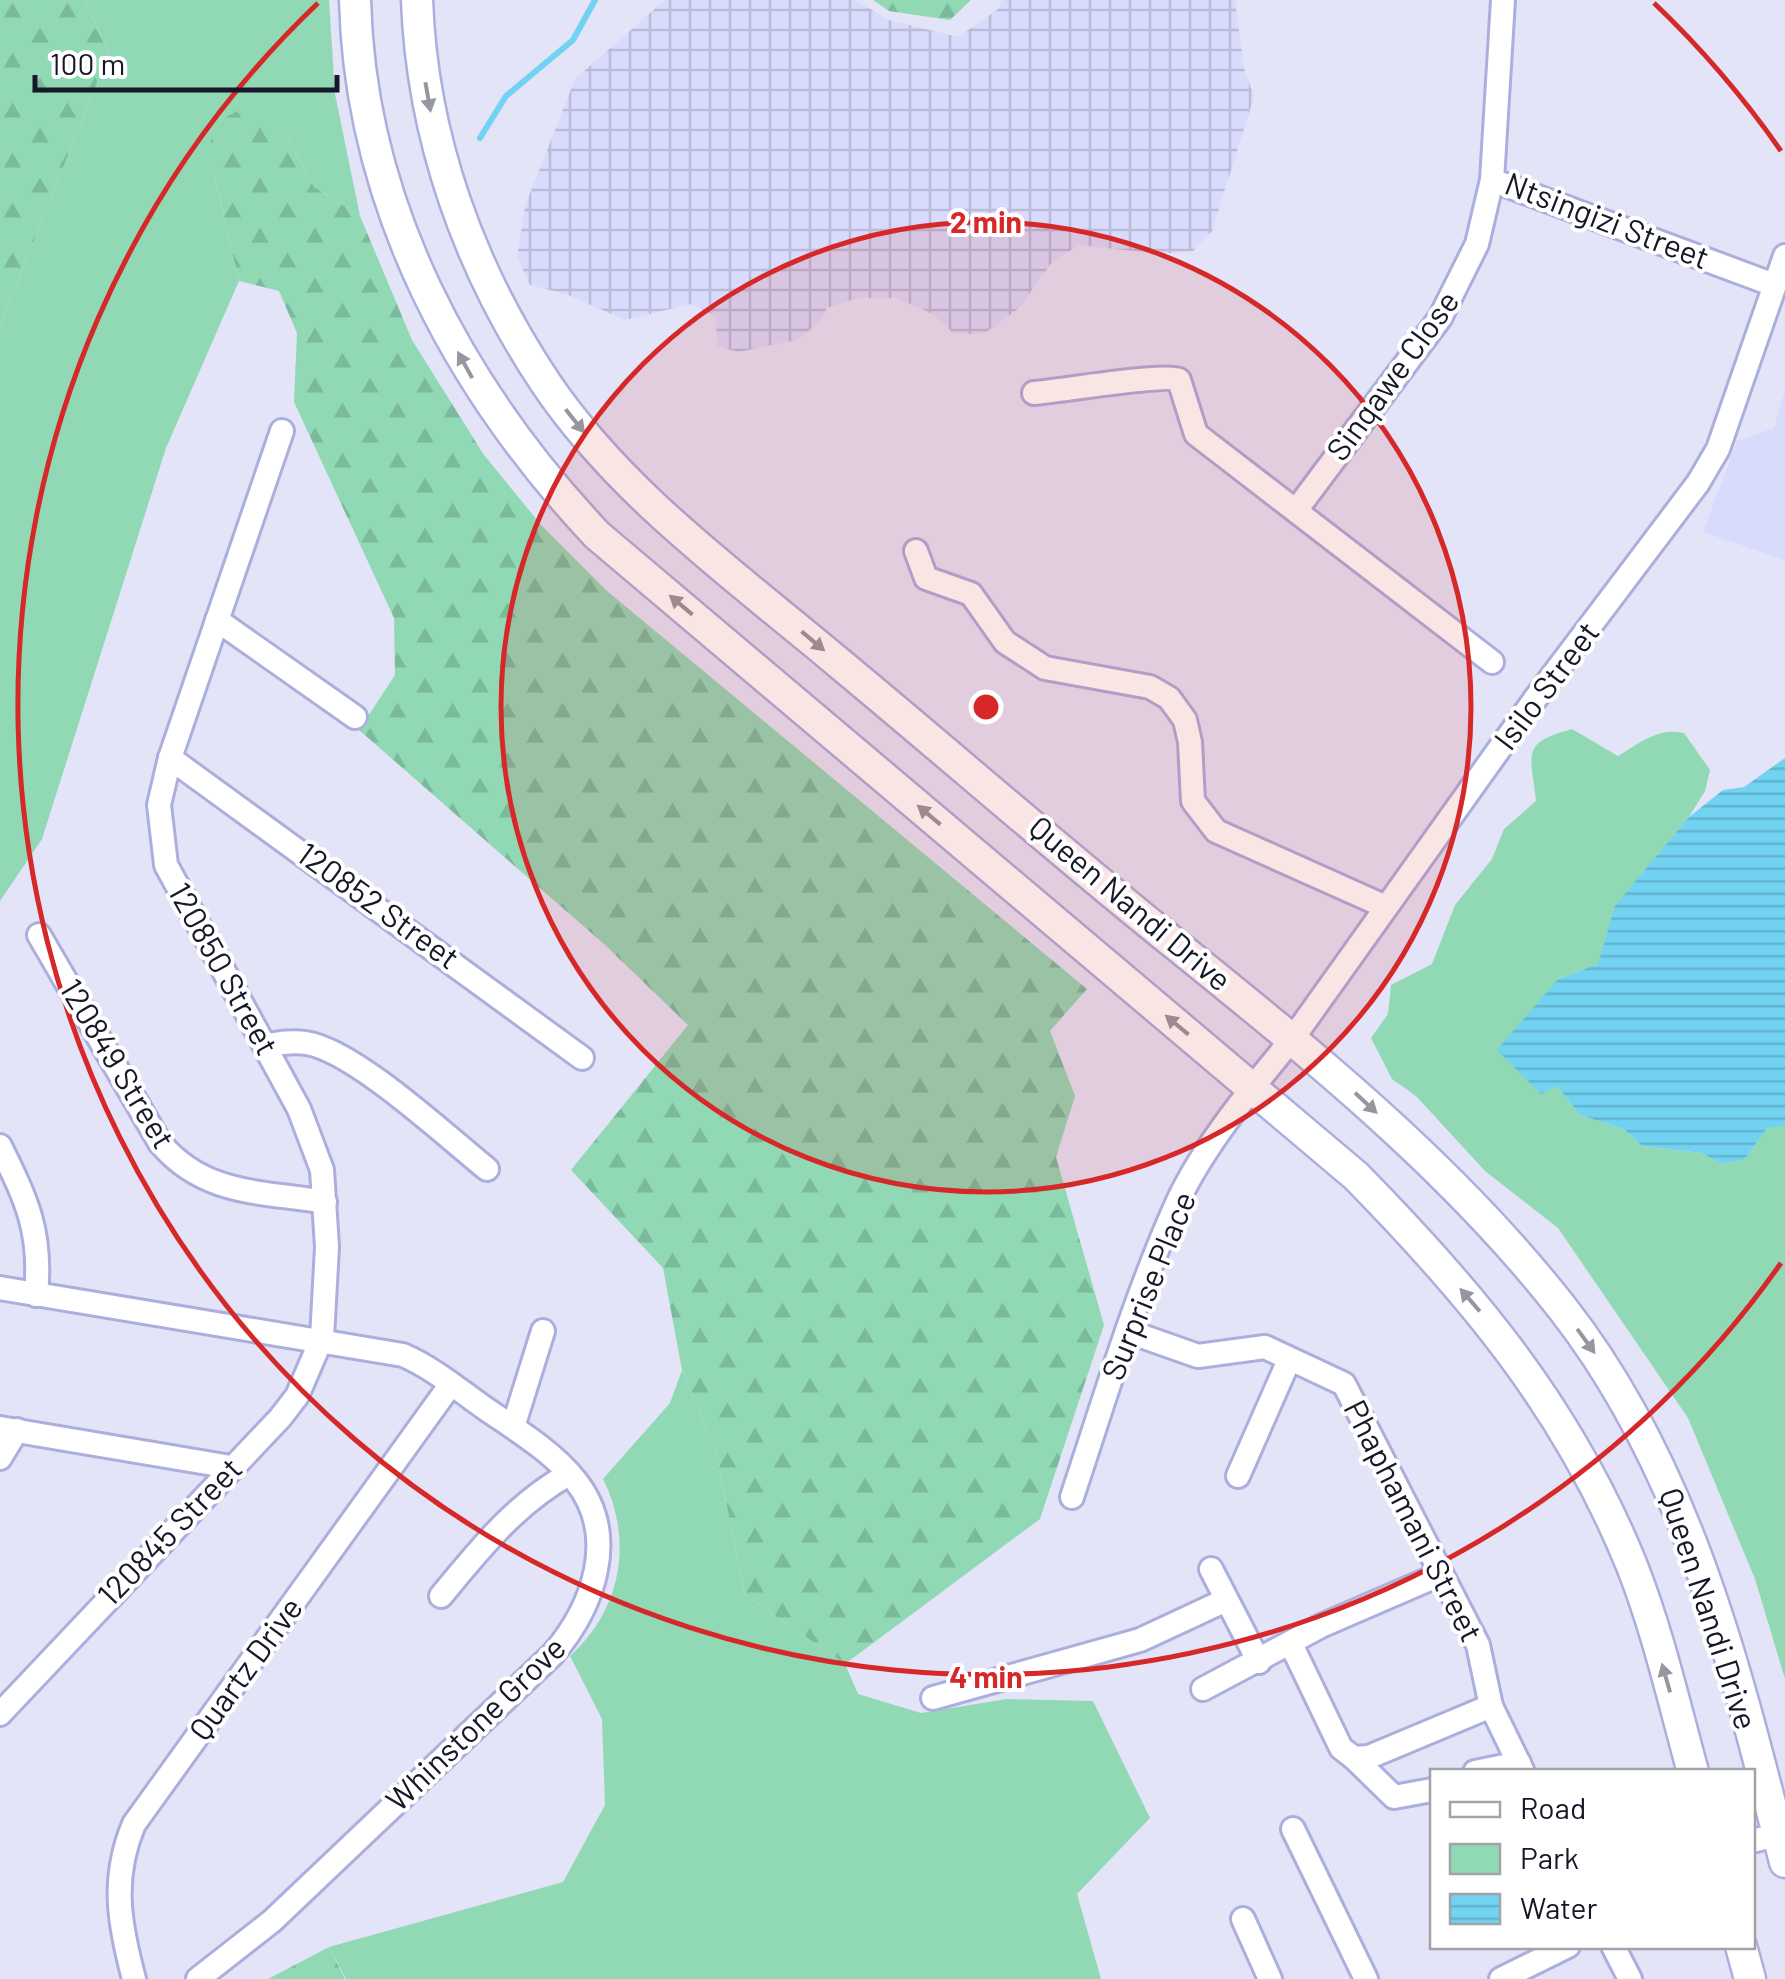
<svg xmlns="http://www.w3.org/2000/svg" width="1785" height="1979" font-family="Barlow,sans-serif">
  <defs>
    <pattern id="industrial-grid" width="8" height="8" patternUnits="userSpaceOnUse" patternTransform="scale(2.5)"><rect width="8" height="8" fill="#d9dbfc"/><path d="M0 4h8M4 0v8" fill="none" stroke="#babbd8"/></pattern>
    <pattern id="forest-firs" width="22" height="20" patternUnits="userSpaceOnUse" patternTransform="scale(2.5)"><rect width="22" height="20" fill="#91d9b5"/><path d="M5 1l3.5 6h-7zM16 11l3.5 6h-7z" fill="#7cba9c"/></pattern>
    <pattern id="water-rules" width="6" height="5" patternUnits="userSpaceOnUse" patternTransform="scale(2.5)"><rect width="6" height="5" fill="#72d2f2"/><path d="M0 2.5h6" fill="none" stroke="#62b4d0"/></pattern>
  </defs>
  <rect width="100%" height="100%" fill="#e3e4f7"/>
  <path fill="#d9dbfc" d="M 1785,389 L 1785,560 L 1703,532 L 1737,441 L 1774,428 Z"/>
  <path fill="url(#industrial-grid)" d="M 665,0 L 855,0 L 889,20 L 958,37 L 998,9 L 1002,0 L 1235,0 L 1244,68 L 1254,97 L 1212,231 L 1193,251 L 1161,254 L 1079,245 L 1052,262 L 1019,308 L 984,334 L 954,334 L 933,314 L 897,298 L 858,298 L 827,308 L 820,322 L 797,340 L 738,352 L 717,346 L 716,316 L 691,304 L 625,320 L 566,294 L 530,285 L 517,257 L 525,206 L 575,79 Z"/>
  <g fill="#91d9b5">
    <path d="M 85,0 L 329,0 L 335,94 L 360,216 L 314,187 L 285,133 L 213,170 L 239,281 L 166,448 L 42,839 L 0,901 L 0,325 L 109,53 Z"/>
    <path d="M 1572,729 L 1618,756 C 1640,743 1658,727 1684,733 L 1710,770 L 1705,791 L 1598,964 L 1558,979 L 1557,1086 L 1580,1115 L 1625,1130 L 1642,1146 L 1702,1153 L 1721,1164 L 1744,1160 L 1767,1127 L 1785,1126 L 1785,1679 L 1755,1579 L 1688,1418 L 1558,1228 L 1485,1171 L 1416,1096 L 1392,1079 L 1371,1038 L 1388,1014 L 1391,985 L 1432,964 L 1455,905 L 1492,859 L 1504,829 L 1536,801 C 1531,753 1520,743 1572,729 Z"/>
    <path d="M 682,1370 L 716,1453 L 745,1595 L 845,1664 L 858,1694 L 921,1713 L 1007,1699 L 1093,1701 L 1150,1818 L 1077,1894 L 1101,1979 L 346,1979 L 329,1947 L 563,1882 L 605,1805 L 602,1719 L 570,1656 C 621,1610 634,1541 603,1479 L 670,1403 Z"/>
  </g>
  <g fill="url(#forest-firs)">
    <path d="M 0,0 L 85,0 L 109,53 L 0,325 Z"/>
    <path d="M 873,0 L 971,0 L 950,20 L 889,11 Z"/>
    <path d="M 254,101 L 285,133 L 314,187 L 360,216 L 412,340 L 484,455 L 542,526 L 607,591 L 1087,989 L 1050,1031 L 1075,1096 L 1056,1157 L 1104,1325 L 1040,1519 L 845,1664 L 745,1595 L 716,1453 L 682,1370 L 663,1268 L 571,1170 L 688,1025 L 604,944 L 359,730 L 395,675 L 394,618 L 294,402 L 297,333 L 279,291 L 239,281 L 213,170 L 210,127 Z"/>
    <path d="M 329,1947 L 345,1979 L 268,1979 Z"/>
  </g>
  <path fill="url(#water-rules)" d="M 1785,758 L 1785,1126 L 1767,1128 L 1744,1160 L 1721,1164 L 1702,1153 L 1642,1146 L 1625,1130 L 1580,1115 L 1557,1086 L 1541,1094 L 1497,1050 L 1558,979 L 1598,964 L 1615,906 L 1689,817 L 1723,790 L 1744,787 Z"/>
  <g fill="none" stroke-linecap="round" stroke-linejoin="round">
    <path stroke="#72d2f2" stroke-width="6" d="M 480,138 L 506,96 L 573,40 L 595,0"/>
    <defs>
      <g id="minor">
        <path d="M 1492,180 L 1774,285"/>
        <path d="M 1034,393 C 1059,391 1166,373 1179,380 L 1196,434 L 1492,662"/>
        <path d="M 1297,509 L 1440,318 L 1477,244 L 1492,180 L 1503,0"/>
        <path d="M 916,551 L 926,578 L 971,594 L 1005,642 L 1045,668 L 1150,687 L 1169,698 L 1185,720 L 1190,742 L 1193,801 L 1216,831 L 1386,907"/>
        <path d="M 217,620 L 355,717"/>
        <path d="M 170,758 L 582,1058"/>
        <path d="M 39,935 L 160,1143 C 205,1196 261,1191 325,1202"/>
        <path d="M 267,1045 C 280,1043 293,1041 306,1043 C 354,1050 447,1137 487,1169"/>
        <path d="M 0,1146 C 27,1201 42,1232 36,1295"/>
        <path d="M 0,1288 L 403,1355 C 433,1368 459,1390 486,1409 C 515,1429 553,1452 575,1480 C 620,1536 593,1607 553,1654 L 272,1921 L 198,1979"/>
        <path d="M 1127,1331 L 1198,1356 L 1265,1347 L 1344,1384 L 1478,1645 L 1491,1706 L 1523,1772"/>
        <path d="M 513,1427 L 543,1331"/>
        <path d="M 0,1428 L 231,1467"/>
        <path d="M 0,1458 L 17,1430"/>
        <path d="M 1238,1476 L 1289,1360"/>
        <path d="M 1072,1497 C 1105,1398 1135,1296 1178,1201 C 1204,1145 1254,1085 1293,1038 L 1535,699 L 1698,483 L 1718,449 L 1785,256"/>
        <path d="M 1211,1569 L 1259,1662"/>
        <path d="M 441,1596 C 480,1549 515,1504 569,1474"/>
        <path d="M 1291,1644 L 1341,1748 L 1354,1758 L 1369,1757 L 1491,1706"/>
        <path d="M 1203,1689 L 1321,1626 L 1439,1575"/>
        <path d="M 933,1698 L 1140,1640 L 1226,1600"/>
        <path d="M 0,1714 L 280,1418 L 297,1396 L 322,1338 L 327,1247 L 322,1170 L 299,1109 L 166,865 L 159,805 L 170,758 L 282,431"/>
        <path d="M 1354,1758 L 1394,1797 L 1432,1790"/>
        <path d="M 1475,1772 L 1519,1763"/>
        <path d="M 1293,1829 L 1366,1979"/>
        <path d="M 1752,1841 L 1785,1833"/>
        <path d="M 1243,1919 L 1270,1979"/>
        <path d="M 1613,1946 L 1630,1979"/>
        <path d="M 134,1979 C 119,1923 111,1878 134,1824 L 451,1384"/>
        <path d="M 1501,1979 L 1568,1946"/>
      </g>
      <g id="secondary">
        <path d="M 355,0 C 360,205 459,388 597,535 L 1356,1176 C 1473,1295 1569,1410 1632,1566 C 1658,1632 1674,1703 1693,1772"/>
        <path d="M 417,0 C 422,137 469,268 545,382 C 620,494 737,577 839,663 C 950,755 1058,850 1170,940 C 1310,1053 1452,1167 1563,1309 C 1688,1469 1736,1669 1785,1862"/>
        <path d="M 1741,1946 L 1750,1979"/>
      </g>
    </defs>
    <use href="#minor" stroke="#acafdd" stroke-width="28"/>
    <use href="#secondary" stroke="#acafdd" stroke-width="35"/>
    <use href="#minor" stroke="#fff" stroke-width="22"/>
    <use href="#secondary" stroke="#fff" stroke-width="30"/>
  </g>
  <defs><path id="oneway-solid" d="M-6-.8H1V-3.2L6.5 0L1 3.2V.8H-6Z" transform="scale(2.5)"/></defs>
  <g fill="#96979e">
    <use href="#oneway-solid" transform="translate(428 97) rotate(80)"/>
    <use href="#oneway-solid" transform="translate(465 365) rotate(-119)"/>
    <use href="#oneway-solid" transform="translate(575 421) rotate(51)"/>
    <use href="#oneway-solid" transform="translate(681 605) rotate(-140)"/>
    <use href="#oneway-solid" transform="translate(813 641) rotate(40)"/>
    <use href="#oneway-solid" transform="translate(929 815) rotate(-140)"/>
    <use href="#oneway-solid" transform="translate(1177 1025) rotate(-140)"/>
    <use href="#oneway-solid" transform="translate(1366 1103) rotate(43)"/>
    <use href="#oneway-solid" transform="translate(1470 1300) rotate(-131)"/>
    <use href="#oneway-solid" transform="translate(1586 1341) rotate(54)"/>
    <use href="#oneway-solid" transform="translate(1666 1678) rotate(-106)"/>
  </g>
  <circle cx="986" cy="707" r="485" fill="#d62828" fill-opacity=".12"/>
  <g fill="none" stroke="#d62828" stroke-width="5">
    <circle cx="986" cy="707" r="485"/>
    <path d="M1781 1263A970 970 0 1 1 318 3M1654 3A970 970 0 0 1 1781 151"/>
  </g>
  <g text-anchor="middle" stroke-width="8" stroke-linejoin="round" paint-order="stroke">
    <g font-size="32" fill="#161727" stroke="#fff">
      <text transform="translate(1607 221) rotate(21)" y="11">Ntsingizi Street</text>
      <text transform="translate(1393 376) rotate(-54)" y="11">Sinqawe Close</text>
      <text transform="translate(1547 686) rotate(-53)" y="11">Isilo Street</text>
      <text transform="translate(1130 904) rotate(40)" y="11">Queen Nandi Drive</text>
      <text transform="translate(378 906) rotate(36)" y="11">120852 Street</text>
      <text transform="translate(223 969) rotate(61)" y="11">120850 Street</text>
      <text transform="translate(117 1064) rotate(59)" y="11">120849 Street</text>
      <text transform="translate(1149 1286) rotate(-68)" y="11">Surprise Place</text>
      <text transform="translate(1413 1521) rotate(63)" y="11">Phaphamani Street</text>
      <text transform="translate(170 1532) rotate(-46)" y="11">120845 Street</text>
      <text transform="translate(1708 1609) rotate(72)" y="11">Queen Nandi Drive</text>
      <text transform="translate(246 1669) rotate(-54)" y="11">Quartz Drive</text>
      <text transform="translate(476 1724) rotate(-44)" y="11">Whinstone Grove</text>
    </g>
  </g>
  <circle cx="986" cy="707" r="15" fill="#d62828" stroke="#fff" stroke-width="5"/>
  <g font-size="30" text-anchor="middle" font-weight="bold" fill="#d62828" stroke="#fff" stroke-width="8" stroke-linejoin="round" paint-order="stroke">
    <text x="986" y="233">2 min</text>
    <text x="986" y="1688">4 min</text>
  </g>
  <rect x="1430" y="1769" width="325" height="180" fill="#ffffff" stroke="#a2a2a9" stroke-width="2.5"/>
  <rect x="1450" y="1802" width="50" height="15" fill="#ffffff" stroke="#a2a2a9" stroke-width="2.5"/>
  <text x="1520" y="1819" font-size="30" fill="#161727">Road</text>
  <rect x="1450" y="1844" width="50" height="30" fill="#91d9b5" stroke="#a2a2a9" stroke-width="2.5"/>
  <text x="1520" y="1869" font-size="30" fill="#161727">Park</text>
  <rect x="1450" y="1894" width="50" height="30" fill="url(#water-rules)" stroke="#a2a2a9" stroke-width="2.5"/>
  <text x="1520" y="1919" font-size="30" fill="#161727">Water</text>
  <path d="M35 75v15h302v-15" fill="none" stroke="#161727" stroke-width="5"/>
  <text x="50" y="75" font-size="30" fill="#161727" stroke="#ffffff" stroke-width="8" paint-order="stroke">100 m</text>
</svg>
